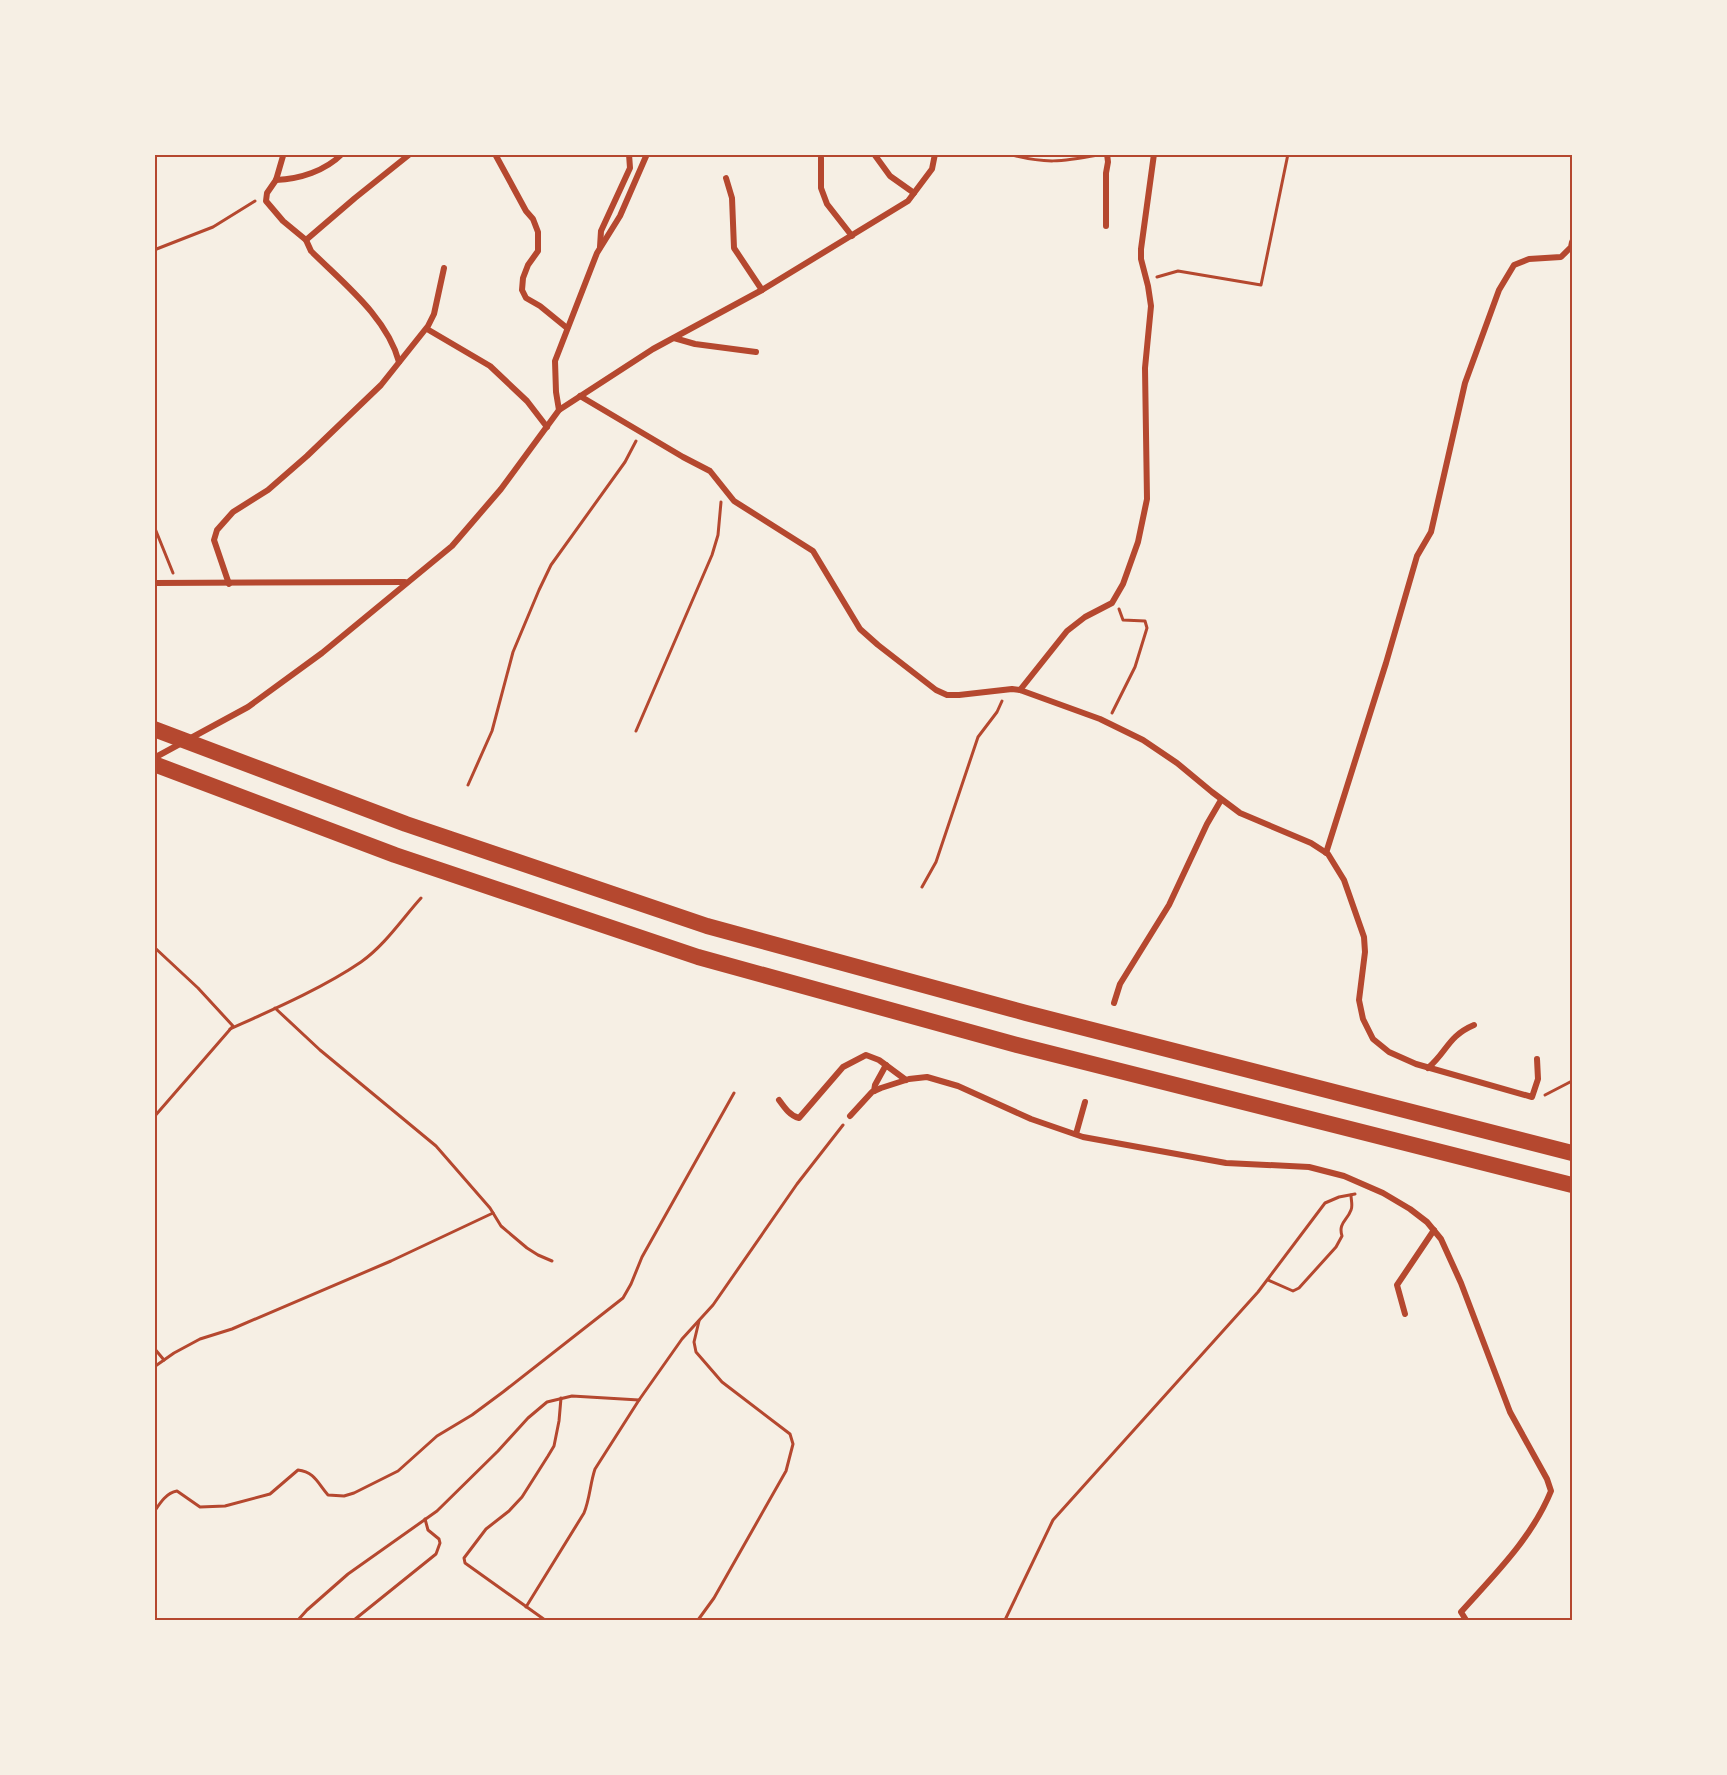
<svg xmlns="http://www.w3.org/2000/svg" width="1727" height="1775" font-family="'PT Sans Narrow',sans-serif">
  <rect width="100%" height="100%" fill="#f6efe4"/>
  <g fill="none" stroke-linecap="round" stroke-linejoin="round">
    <g stroke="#b5482f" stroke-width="3">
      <path d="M 1008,154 C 1045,164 1061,162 1098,155"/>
      <path d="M 154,250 L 213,227 L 255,201"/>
      <path d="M 1157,277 L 1178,271 L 1261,285 L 1288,154"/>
      <path d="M 154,526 L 173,573"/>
      <path d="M 1112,713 L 1135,667 L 1147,628 L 1145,621 L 1123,620 L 1119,609"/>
      <path d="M 636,731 L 712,555 L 718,535 L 721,502"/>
      <path d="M 468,785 L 492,731 L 513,652 L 539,590 L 551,565 L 625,462 L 636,441"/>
      <path d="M 922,887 L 936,862 L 978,737 L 997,712 L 1002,701"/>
      <path d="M 154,947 L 198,988 L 233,1026 L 154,1117"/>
      <path d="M 275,1008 L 320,1050 L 436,1146 L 490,1208 L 501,1226 L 527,1248 L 538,1255 L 552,1261"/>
      <path d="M 230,1029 C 272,1010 323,988 361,962 C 385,945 402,919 421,898"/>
      <path d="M 1545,1095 L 1572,1081"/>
      <path d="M 1268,1280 L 1293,1291 L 1299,1288 L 1336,1247 L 1342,1236 C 1338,1223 1347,1221 1351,1210 C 1353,1206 1351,1200 1351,1195"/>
      <path d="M 154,1348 L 164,1360"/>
      <path d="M 154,1367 L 174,1353 L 200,1339 L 232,1329 L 391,1261 L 493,1213"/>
      <path d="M 154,1512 C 160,1503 166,1493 177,1491 L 200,1507 L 225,1506 L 270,1494 L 298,1470 C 315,1472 318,1484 328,1495 L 344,1496 L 354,1493 L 398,1471 L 437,1436 L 472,1415 L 503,1392 L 623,1298 L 631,1284 L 642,1257 L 734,1093"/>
      <path d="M 526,1607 L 584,1513 C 590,1498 590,1484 595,1469 L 639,1400"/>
      <path d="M 298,1620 L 307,1610 L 348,1574 L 437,1511 L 498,1451 L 528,1418 L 547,1402 L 572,1396 L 639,1400 L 682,1339 L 713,1305 L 797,1184 L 843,1125"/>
      <path d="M 354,1620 L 436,1554 L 440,1543 L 439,1539 L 428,1530 L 425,1519"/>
      <path d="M 545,1620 L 465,1563 L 464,1558 L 486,1529 L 509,1511 L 522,1497 L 548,1456 L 554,1446 L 559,1421 L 561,1398"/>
      <path d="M 698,1620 L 714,1598 L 786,1471 L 793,1444 L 790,1434 L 722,1382 L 696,1352 L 694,1342 L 699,1321"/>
      <path d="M 1005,1620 L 1053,1520 L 1258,1292 L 1325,1203 L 1339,1197 L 1355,1194"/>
    </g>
    <g stroke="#b5482f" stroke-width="6">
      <path d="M 495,154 L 526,211 L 533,219 L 538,232 L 538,251 L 528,265 L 523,278 L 522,290 L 526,298 L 540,306 L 567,328"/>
      <path d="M 874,154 L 890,176 L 914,193"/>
      <path d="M 283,156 L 276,180 L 267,193 L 266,201 L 283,221 L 306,240 L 311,251 C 343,283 387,317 399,362"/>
      <path d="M 821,158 L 821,188 L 827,204 L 852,236"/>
      <path d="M 726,178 L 732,198 L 734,248 L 762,290"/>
      <path d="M 276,180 C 300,179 325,171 342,154"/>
      <path d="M 1106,226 L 1106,173 L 1108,162 L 1107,154"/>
      <path d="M 306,240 L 355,198 L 410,154"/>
      <path d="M 600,247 L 601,231 L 630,168 L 629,154"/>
      <path d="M 427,329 L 490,366 L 527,401 L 547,427"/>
      <path d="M 674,338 L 695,344 L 756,352"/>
      <path d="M 580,396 L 683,457 L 710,471 L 734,501 L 813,551 L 860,629 L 878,645 L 936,690 L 947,695 L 959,695 L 1012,689 L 1020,690 L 1100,719 L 1143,740 L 1177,763 L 1212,792 L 1240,813 L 1311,843 L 1328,854 L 1344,880 L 1364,937 L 1365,952 L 1359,1000 L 1363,1019 L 1373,1039 L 1389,1052 L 1416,1064 L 1532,1097 L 1538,1079 L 1537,1059"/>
      <path d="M 559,410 L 556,392 L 555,361 L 597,253 L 620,216 L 647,154"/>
      <path d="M 154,583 L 405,582"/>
      <path d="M 229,584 L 214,540 L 217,530 L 233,512 L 268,490 L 307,456 L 381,385 L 428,326 L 434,314 L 444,268"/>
      <path d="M 1020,690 L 1067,631 L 1085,617 L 1112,603 L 1123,584 L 1138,542 L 1147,499 L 1145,368 L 1151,306 L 1148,286 L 1141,259 L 1141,249 L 1154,154"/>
      <path d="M 154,758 L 248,707 L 322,653 L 452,546 L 501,489 L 559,410 L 653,349 L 762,290 L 908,201 L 932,169 L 935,154"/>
      <path d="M 1326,853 L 1386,663 L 1417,556 L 1431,532 L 1465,383 L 1499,290 L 1514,265 L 1529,259 L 1561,257 L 1571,247 L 1572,242"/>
      <path d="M 1114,1003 L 1120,984 L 1169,905 L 1207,824 L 1221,800"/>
      <path d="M 1428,1068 C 1447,1052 1448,1036 1474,1025"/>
      <path d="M 874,1091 L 875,1085 L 886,1065"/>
      <path d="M 779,1100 C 784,1107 790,1116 799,1118 L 843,1067 L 866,1055 L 879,1060 L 906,1080"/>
      <path d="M 850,1116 L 872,1092 L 881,1088 L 909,1079 L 927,1077 L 958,1086 L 1031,1119 L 1083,1137 L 1226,1163 L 1309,1167 L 1344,1176 L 1383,1193 L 1410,1209 L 1427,1222 L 1441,1239 L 1461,1283 L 1510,1412 L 1547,1479 L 1551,1491 C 1532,1538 1494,1575 1461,1612 L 1466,1620"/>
      <path d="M 1076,1134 L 1085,1102"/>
      <path d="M 1405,1314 L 1397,1285 L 1434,1230"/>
    </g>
    <g stroke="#b5482f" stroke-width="16">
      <path d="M 154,729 L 406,824 L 707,926 L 1026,1013 L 1572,1153"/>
      <path d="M 154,764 L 395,855 L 698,957 L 1017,1045 L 1572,1185"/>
    </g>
  </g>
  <rect width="1727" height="1775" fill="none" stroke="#f6efe4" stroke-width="312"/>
  <rect x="156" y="156" width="1415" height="1463" fill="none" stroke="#b5482f" stroke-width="2"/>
</svg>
